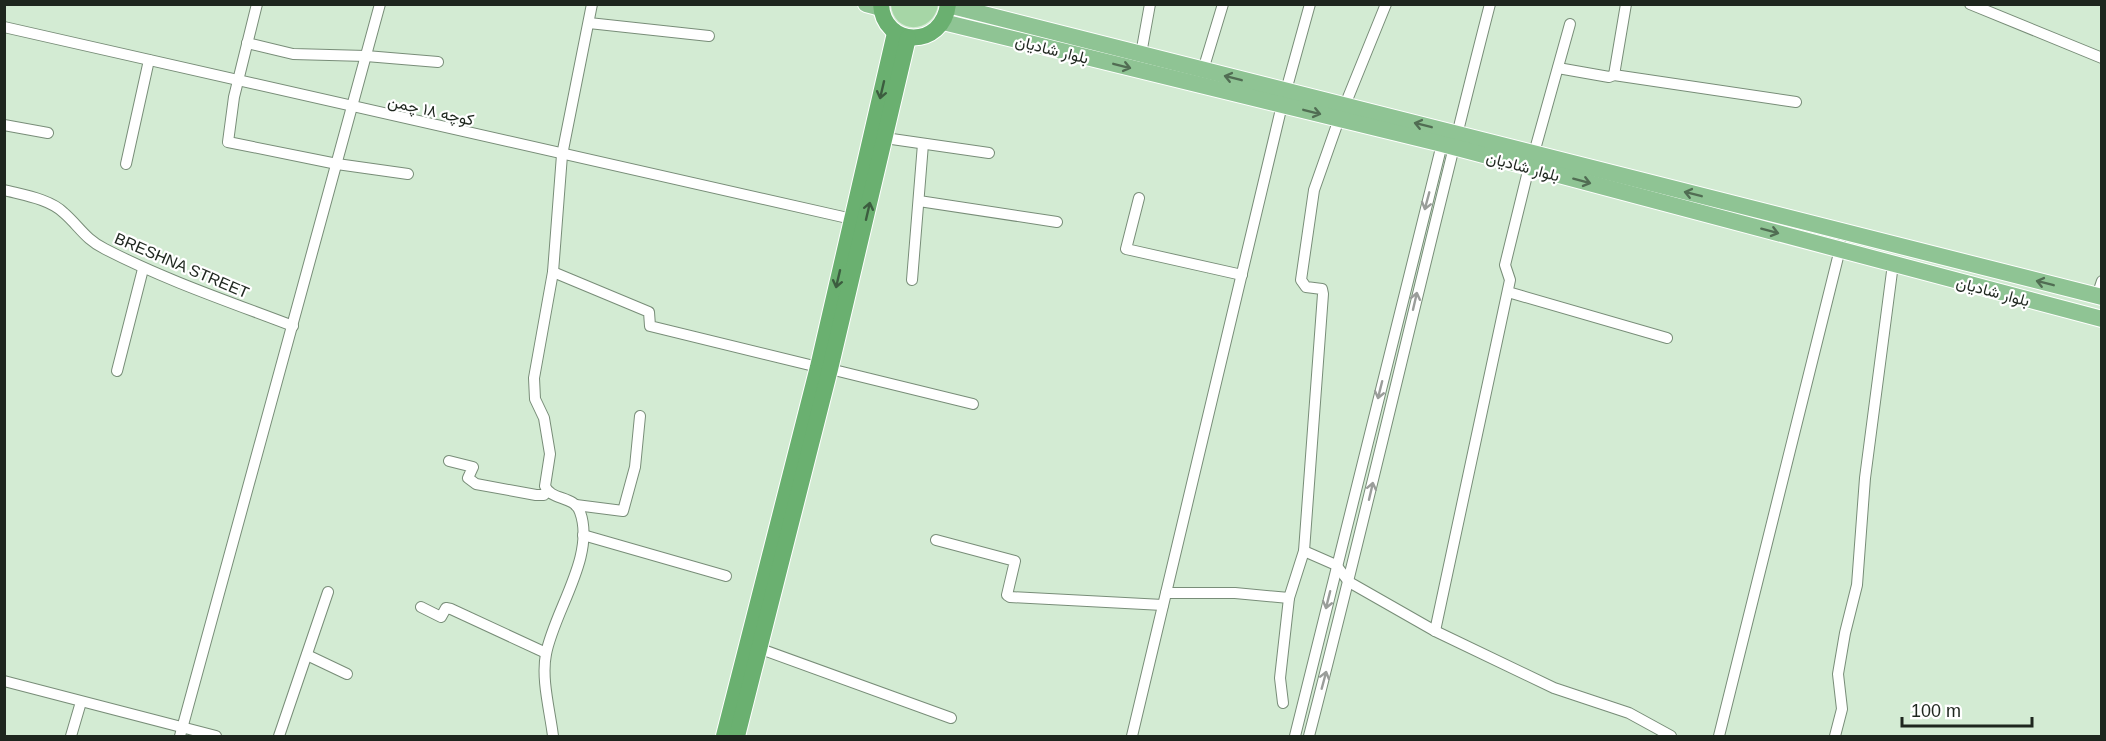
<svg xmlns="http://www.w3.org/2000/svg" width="2106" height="741" font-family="Arial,Vazirmatn,sans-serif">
  <rect width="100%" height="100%" fill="#d3ebd3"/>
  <path fill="#a6d6a6" d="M 891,5 L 938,4 L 938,5 C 933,34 894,35 891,5 Z"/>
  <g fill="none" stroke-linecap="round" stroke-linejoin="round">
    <defs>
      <g id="minor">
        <path d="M 257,4 L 234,97 L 228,142 L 337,164 L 408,174"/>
        <path d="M 1970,4 L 2102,58"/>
        <path d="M 589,23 L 709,36"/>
        <path d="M 4,27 L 852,219"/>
        <path d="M 247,43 L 293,54 L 366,56 L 438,62"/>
        <path d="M 1141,54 L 1150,4"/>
        <path d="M 1558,68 L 1609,77 L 1614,75 L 1626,4"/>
        <path d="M 1203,70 L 1223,4"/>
        <path d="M 1614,75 L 1796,102"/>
        <path d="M 1345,105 L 1386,4"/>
        <path d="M 1339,119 L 1314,190 L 1301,280 L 1306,287 L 1322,289 L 1323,294 L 1304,551 L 1336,565 L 1349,582 L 1435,631 L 1554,688 L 1629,713 L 1671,736"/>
        <path d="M 4,125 L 48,133"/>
        <path d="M 885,138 L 989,153"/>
        <path d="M 1534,153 L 1570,24"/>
        <path d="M 126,164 L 149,60"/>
        <path d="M 4,190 C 23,195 50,199 64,213 C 79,226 85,239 105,249 C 165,280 230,302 293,326"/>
        <path d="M 1139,198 L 1126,249 L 1242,275"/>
        <path d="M 919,201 L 1057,222"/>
        <path d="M 553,272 L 649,312 L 650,326 L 818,367"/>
        <path d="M 912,280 L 923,144"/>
        <path d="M 1508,292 L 1667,338"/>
        <path d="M 2097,296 L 2102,281"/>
        <path d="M 830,369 L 973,404"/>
        <path d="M 117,371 L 143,269"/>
        <path d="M 449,461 L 473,467 L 468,478 L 476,484 L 536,495 L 544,495 L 547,491"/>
        <path d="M 576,505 L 623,511 L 635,467 L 640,416"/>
        <path d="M 583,535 L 726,576"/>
        <path d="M 936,540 L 1015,561 L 1007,595 L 1010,597 L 1163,605"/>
        <path d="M 1166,593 L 1235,593 L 1289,598 L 1304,551"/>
        <path d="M 421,607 L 441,617 L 446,608 L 451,609 L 546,653"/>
        <path d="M 1435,631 L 1510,280 L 1505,265 L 1529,167"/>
        <path d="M 758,648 L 951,718"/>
        <path d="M 307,655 L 347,674"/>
        <path d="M 4,681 L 216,736"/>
        <path d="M 1283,703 L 1280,678 L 1289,598"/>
        <path d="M 71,736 L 81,702"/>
        <path d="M 180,736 L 380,4"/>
        <path d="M 279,736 L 328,592"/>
        <path d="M 553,736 C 550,711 541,679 546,654 C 554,611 596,556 580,512 C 574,495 551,501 545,486 L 550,454 L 544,418 L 535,399 L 534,378 L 553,272 L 562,155 L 592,4"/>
        <path d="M 1132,736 L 1282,105 L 1310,4"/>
        <path d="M 1295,736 L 1442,144"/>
        <path d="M 1309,736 C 1372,493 1427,248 1490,4"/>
        <path d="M 1719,736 L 1841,245"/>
        <path d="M 1835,736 L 1842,709 L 1838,674 L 1845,633 L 1857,585 L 1865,478 L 1893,264"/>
      </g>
      <g id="primary">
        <path d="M 866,4 L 881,8"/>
        <path d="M 948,5 L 2102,297"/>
        <path d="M 943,22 L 1442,144 L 2102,319"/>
      </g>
      <g id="trunk">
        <path d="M 881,4 C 883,48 943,49 948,4"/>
        <path d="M 724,736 L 818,367 L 895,33"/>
        <path d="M 737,736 L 830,369 L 908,38"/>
      </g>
    </defs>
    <use href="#minor" stroke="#788d78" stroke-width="12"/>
    <use href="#primary" stroke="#fff" stroke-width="18"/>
    <use href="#trunk" stroke="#fff" stroke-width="18"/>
    <use href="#minor" stroke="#fff" stroke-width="10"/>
    <use href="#primary" stroke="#8fc494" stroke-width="16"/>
    <use href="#trunk" stroke="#6ab070" stroke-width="16"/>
  </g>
  <defs><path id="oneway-shaft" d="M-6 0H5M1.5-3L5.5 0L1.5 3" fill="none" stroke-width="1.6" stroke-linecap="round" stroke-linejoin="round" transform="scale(1.5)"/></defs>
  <g stroke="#516d53">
    <use href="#oneway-shaft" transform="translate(1122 66) rotate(14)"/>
    <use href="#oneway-shaft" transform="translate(1233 78) rotate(-166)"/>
    <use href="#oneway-shaft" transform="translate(1312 112) rotate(14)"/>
    <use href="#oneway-shaft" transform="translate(1423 125) rotate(-166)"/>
    <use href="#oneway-shaft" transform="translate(1582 181) rotate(15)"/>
    <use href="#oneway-shaft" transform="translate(1693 194) rotate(-166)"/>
    <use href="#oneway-shaft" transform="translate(1770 231) rotate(15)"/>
    <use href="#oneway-shaft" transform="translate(2045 283) rotate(-166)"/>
  </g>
  <g stroke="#3c5d3f">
    <use href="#oneway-shaft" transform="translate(882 90) rotate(103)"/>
    <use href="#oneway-shaft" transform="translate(868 211) rotate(-77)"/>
    <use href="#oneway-shaft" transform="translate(838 279) rotate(103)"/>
  </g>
  <g stroke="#9a9d9a">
    <use href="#oneway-shaft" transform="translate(1427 201) rotate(105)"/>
    <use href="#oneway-shaft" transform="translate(1415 301) rotate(-77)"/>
    <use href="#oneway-shaft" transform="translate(1380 390) rotate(104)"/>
    <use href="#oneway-shaft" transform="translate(1371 491) rotate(-77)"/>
    <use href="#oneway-shaft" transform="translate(1328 600) rotate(104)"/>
    <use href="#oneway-shaft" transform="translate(1324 680) rotate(-75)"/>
  </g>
  <g text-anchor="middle" stroke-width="4.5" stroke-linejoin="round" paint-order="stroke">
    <g font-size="16" fill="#1e261e" stroke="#fff">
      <text transform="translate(1052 49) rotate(14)" y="6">بلوار شادیان</text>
      <text transform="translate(431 110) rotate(13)" y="6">كوچه ١٨ چمن</text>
      <text transform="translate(1523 166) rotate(15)" y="6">بلوار شادیان</text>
      <text transform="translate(182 265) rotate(23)" y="6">BRESHNA STREET</text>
      <text transform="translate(1993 291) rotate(15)" y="6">بلوار شادیان</text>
    </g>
  </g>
  <rect width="2106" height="741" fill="none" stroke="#1e261e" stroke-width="12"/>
  <path d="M1902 717v9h130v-9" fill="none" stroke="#1e261e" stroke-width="3"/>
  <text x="1911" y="717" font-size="18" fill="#1e261e" stroke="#ffffff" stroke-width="4.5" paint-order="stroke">100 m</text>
</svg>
